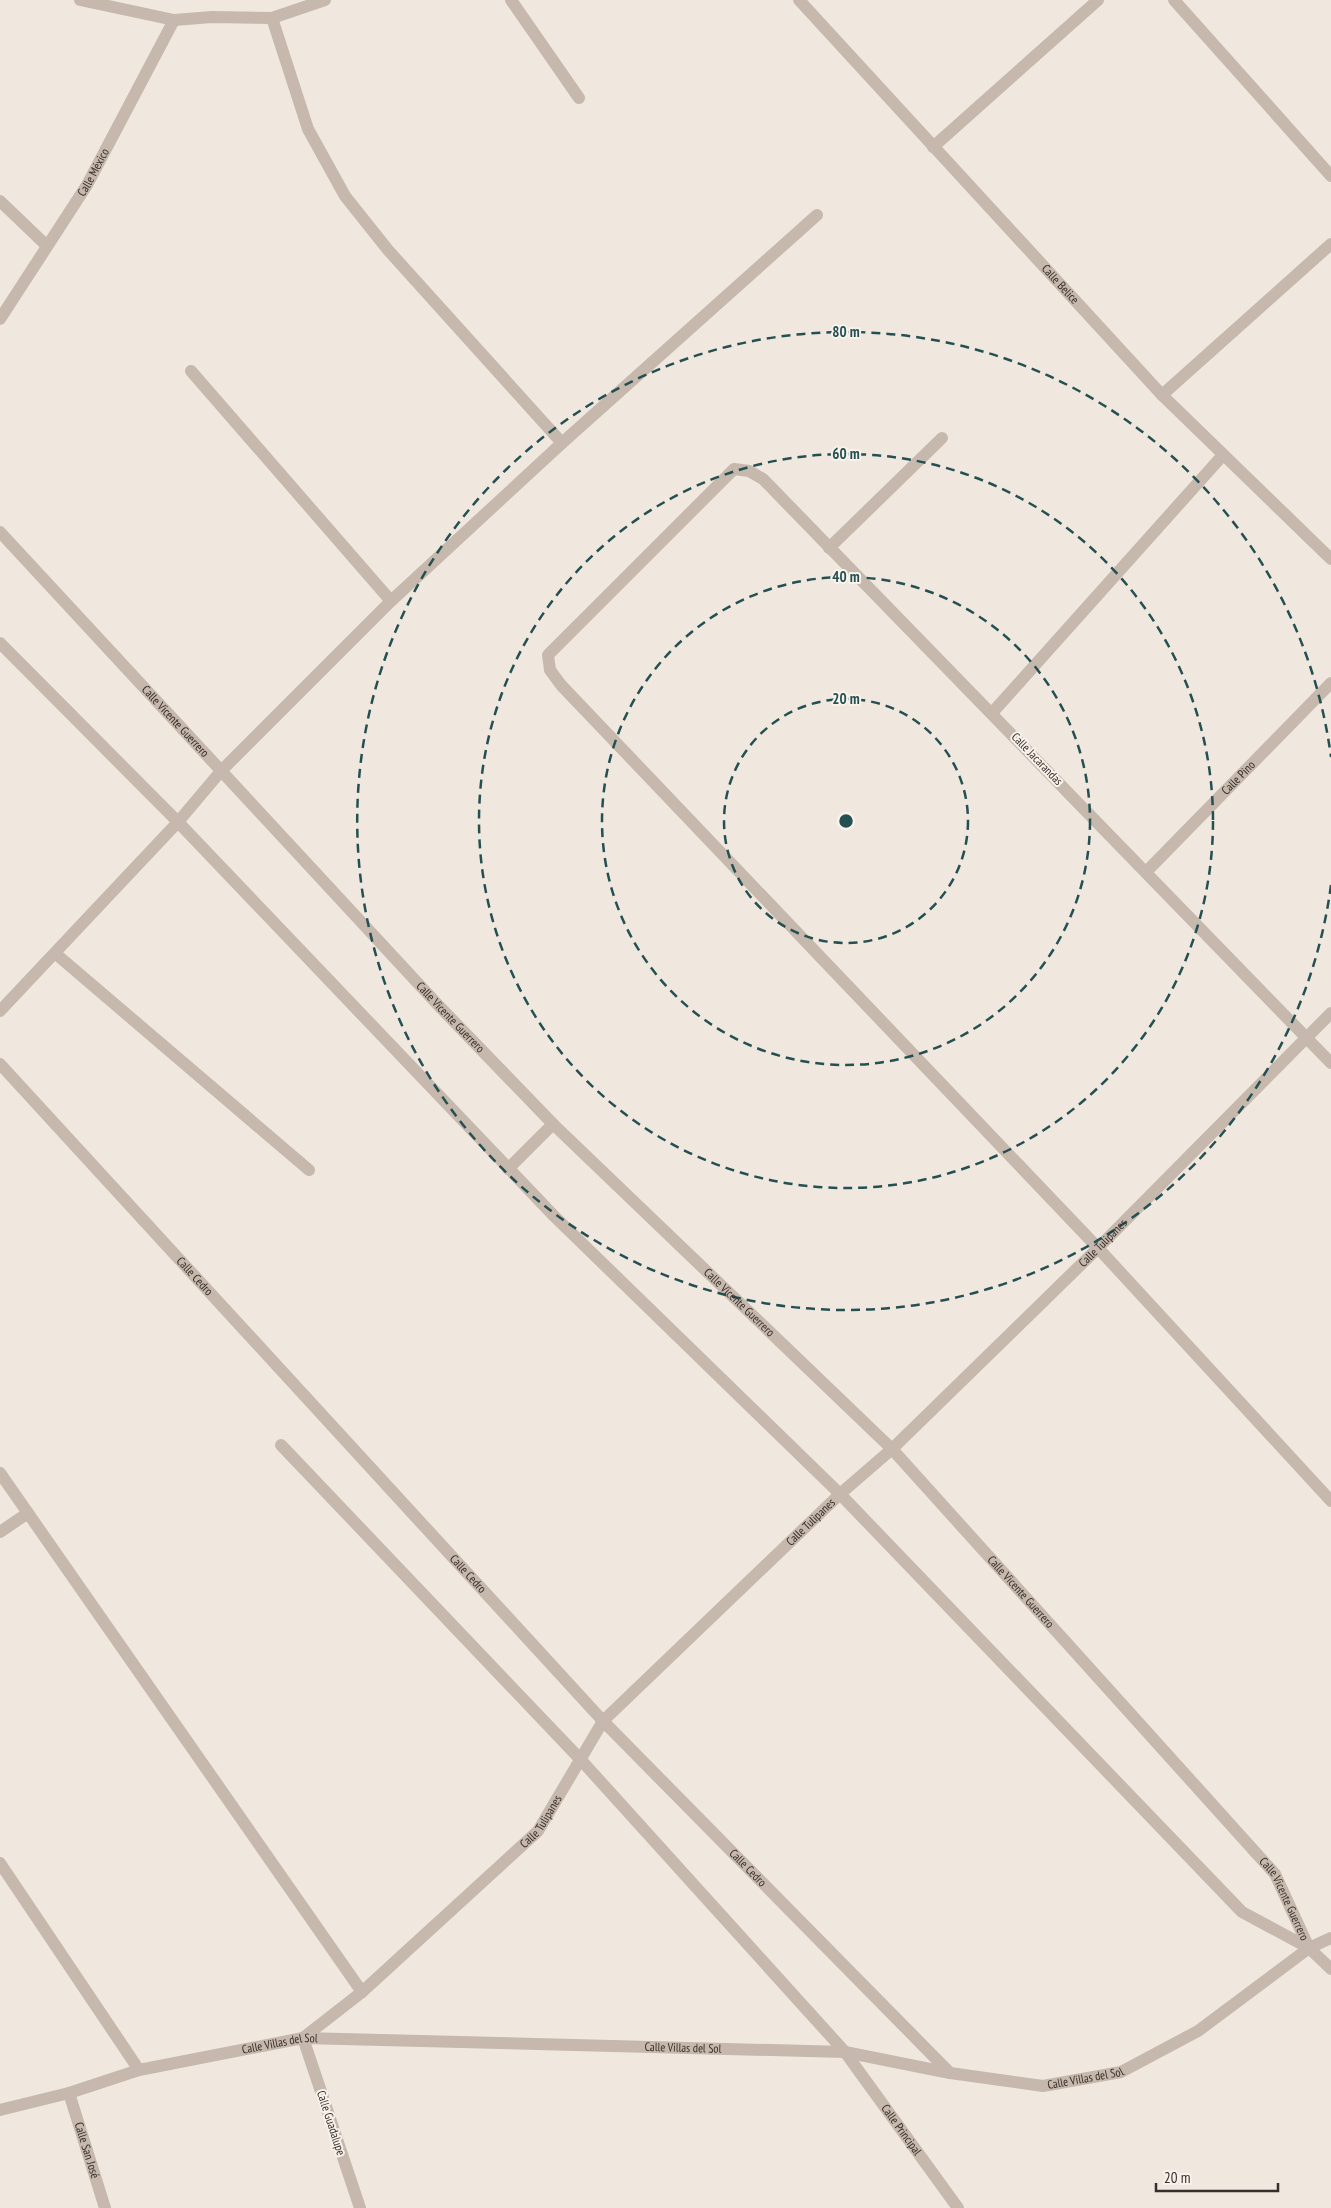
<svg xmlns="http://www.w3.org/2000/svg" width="1331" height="2208" font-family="'PT Sans Narrow',sans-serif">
  <rect width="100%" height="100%" fill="#f0e8df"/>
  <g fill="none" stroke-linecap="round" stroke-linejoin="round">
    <path stroke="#c6b8ac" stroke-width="12" d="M 511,0 L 579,98"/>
    <g stroke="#c6b8ac" stroke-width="12">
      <path d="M 80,0 L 174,20 L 212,17 L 272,18 L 325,0"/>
      <path id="s1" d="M 799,0 L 1162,395 L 1331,559"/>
      <path d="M 1174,0 L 1331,176"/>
      <path d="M 272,18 L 308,129 L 345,196 L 388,250 L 562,443"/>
      <path d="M 933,147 L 1098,0"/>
      <path d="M 0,201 L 47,246"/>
      <path id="s2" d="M 0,319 L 87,185 L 174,20"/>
      <path d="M 191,371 L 391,601"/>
      <path d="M 1162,395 L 1331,244"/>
      <path d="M 829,548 L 942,438"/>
      <path d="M 992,713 L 1223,455"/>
      <path id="s3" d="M 1146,872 L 1331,683"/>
      <path d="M 56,954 L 309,1170"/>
      <path d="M 0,1011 L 178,822 L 221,771 L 391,601 L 562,443 L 817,215"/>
      <path d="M 1331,1063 L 763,479 L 749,471 L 734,469 L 548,655 L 550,670 L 561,685 L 1098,1248 L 1331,1501"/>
      <path id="s4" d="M 0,1064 L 603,1721 L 950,2073"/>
      <path d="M 281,1445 L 581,1760 L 845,2052"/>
      <path d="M 0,1473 L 362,1992"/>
      <path d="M 0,1532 L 28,1513"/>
      <path d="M 0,1863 L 139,2070"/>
      <path d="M 1331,1938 L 1309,1948 L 1331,1969"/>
      <path id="s5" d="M 69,2093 L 105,2208"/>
      <path id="s6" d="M 0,2110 L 69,2093 L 139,2070 L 303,2038 L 845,2052"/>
      <path id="s7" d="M 360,2208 L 303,2038 L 362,1992 L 538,1831 L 603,1721 L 840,1494 L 892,1449 L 1098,1248 L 1331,1013"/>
    </g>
    <g stroke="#c6b8ac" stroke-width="12">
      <path id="s8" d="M 0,532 L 439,1006 L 553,1124 L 892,1449 L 1275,1874 L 1309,1948"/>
      <path d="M 0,643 L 178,822 L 554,1216 L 840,1494 L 1242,1912 L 1309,1948"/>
      <path d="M 508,1169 L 553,1124"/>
      <path id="s9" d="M 845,2052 L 950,2073 L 1043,2086 L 1121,2072 L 1198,2031 L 1309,1948"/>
      <path id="s10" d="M 845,2052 L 958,2208"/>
    </g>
  </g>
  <g fill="none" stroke="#255052" stroke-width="2.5" stroke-dasharray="9 6">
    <circle cx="846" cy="821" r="122"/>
    <circle cx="846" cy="821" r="244"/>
    <circle cx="846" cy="821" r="367"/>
    <path d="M1331 885A489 489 0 1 1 1331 757"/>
  </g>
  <g text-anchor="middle" stroke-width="4" stroke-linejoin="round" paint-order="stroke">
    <g font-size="12" fill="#362e2a" stroke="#f8f2eb">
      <text dy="4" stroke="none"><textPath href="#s2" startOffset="174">Calle México</textPath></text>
      <text dy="4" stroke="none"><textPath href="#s1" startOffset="386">Calle Belice</textPath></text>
      <text dy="4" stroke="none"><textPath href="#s8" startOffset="258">Calle Vicente Guerrero</textPath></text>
      <text transform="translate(1037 759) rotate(46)" y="4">Calle Jacarandas</text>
      <text dy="4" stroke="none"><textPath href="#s3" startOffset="132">Calle Pino</textPath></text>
      <text dy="4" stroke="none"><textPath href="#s8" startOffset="662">Calle Vicente Guerrero</textPath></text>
      <text dy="4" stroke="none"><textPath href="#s7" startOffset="1312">Calle Tulipanes</textPath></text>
      <text dy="4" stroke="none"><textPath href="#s4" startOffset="288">Calle Cedro</textPath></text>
      <text dy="4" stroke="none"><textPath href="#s8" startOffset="1068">Calle Vicente Guerrero</textPath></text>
      <text dy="4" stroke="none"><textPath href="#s7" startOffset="908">Calle Tulipanes</textPath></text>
      <text dy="4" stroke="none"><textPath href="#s4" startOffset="692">Calle Cedro</textPath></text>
      <text dy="4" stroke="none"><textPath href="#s8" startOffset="1472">Calle Vicente Guerrero</textPath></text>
      <text dy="4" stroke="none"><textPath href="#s7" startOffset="502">Calle Tulipanes</textPath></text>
      <text dy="4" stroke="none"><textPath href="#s4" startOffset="1098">Calle Cedro</textPath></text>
      <text dy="4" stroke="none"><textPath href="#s8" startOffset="1878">Calle Vicente Guerrero</textPath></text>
      <text dy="4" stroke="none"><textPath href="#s6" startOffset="288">Calle Villas del Sol</textPath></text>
      <text dy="4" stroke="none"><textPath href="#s6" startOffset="692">Calle Villas del Sol</textPath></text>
      <text dy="4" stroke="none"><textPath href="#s9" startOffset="244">Calle Villas del Sol</textPath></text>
      <text transform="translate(331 2123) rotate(72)" y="4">Calle Guadalupe</text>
      <text dy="4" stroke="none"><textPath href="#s10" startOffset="96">Calle Principal</textPath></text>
      <text dy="4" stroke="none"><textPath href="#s5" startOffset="60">Calle San José</textPath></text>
    </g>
  </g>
  <circle cx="846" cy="821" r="8" fill="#255052" stroke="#f8f2eb" stroke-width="2.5"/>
  <g font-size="15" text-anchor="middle" font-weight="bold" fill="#255052" stroke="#f8f2eb" stroke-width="4" stroke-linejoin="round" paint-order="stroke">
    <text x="846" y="337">80 m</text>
    <text x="846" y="459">60 m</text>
    <text x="846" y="582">40 m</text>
    <text x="846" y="704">20 m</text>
  </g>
  <path d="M1156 2183v8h122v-8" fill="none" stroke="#362e2a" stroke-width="2.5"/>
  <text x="1164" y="2183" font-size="15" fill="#362e2a" stroke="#f8f2eb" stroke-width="4" paint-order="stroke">20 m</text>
</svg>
